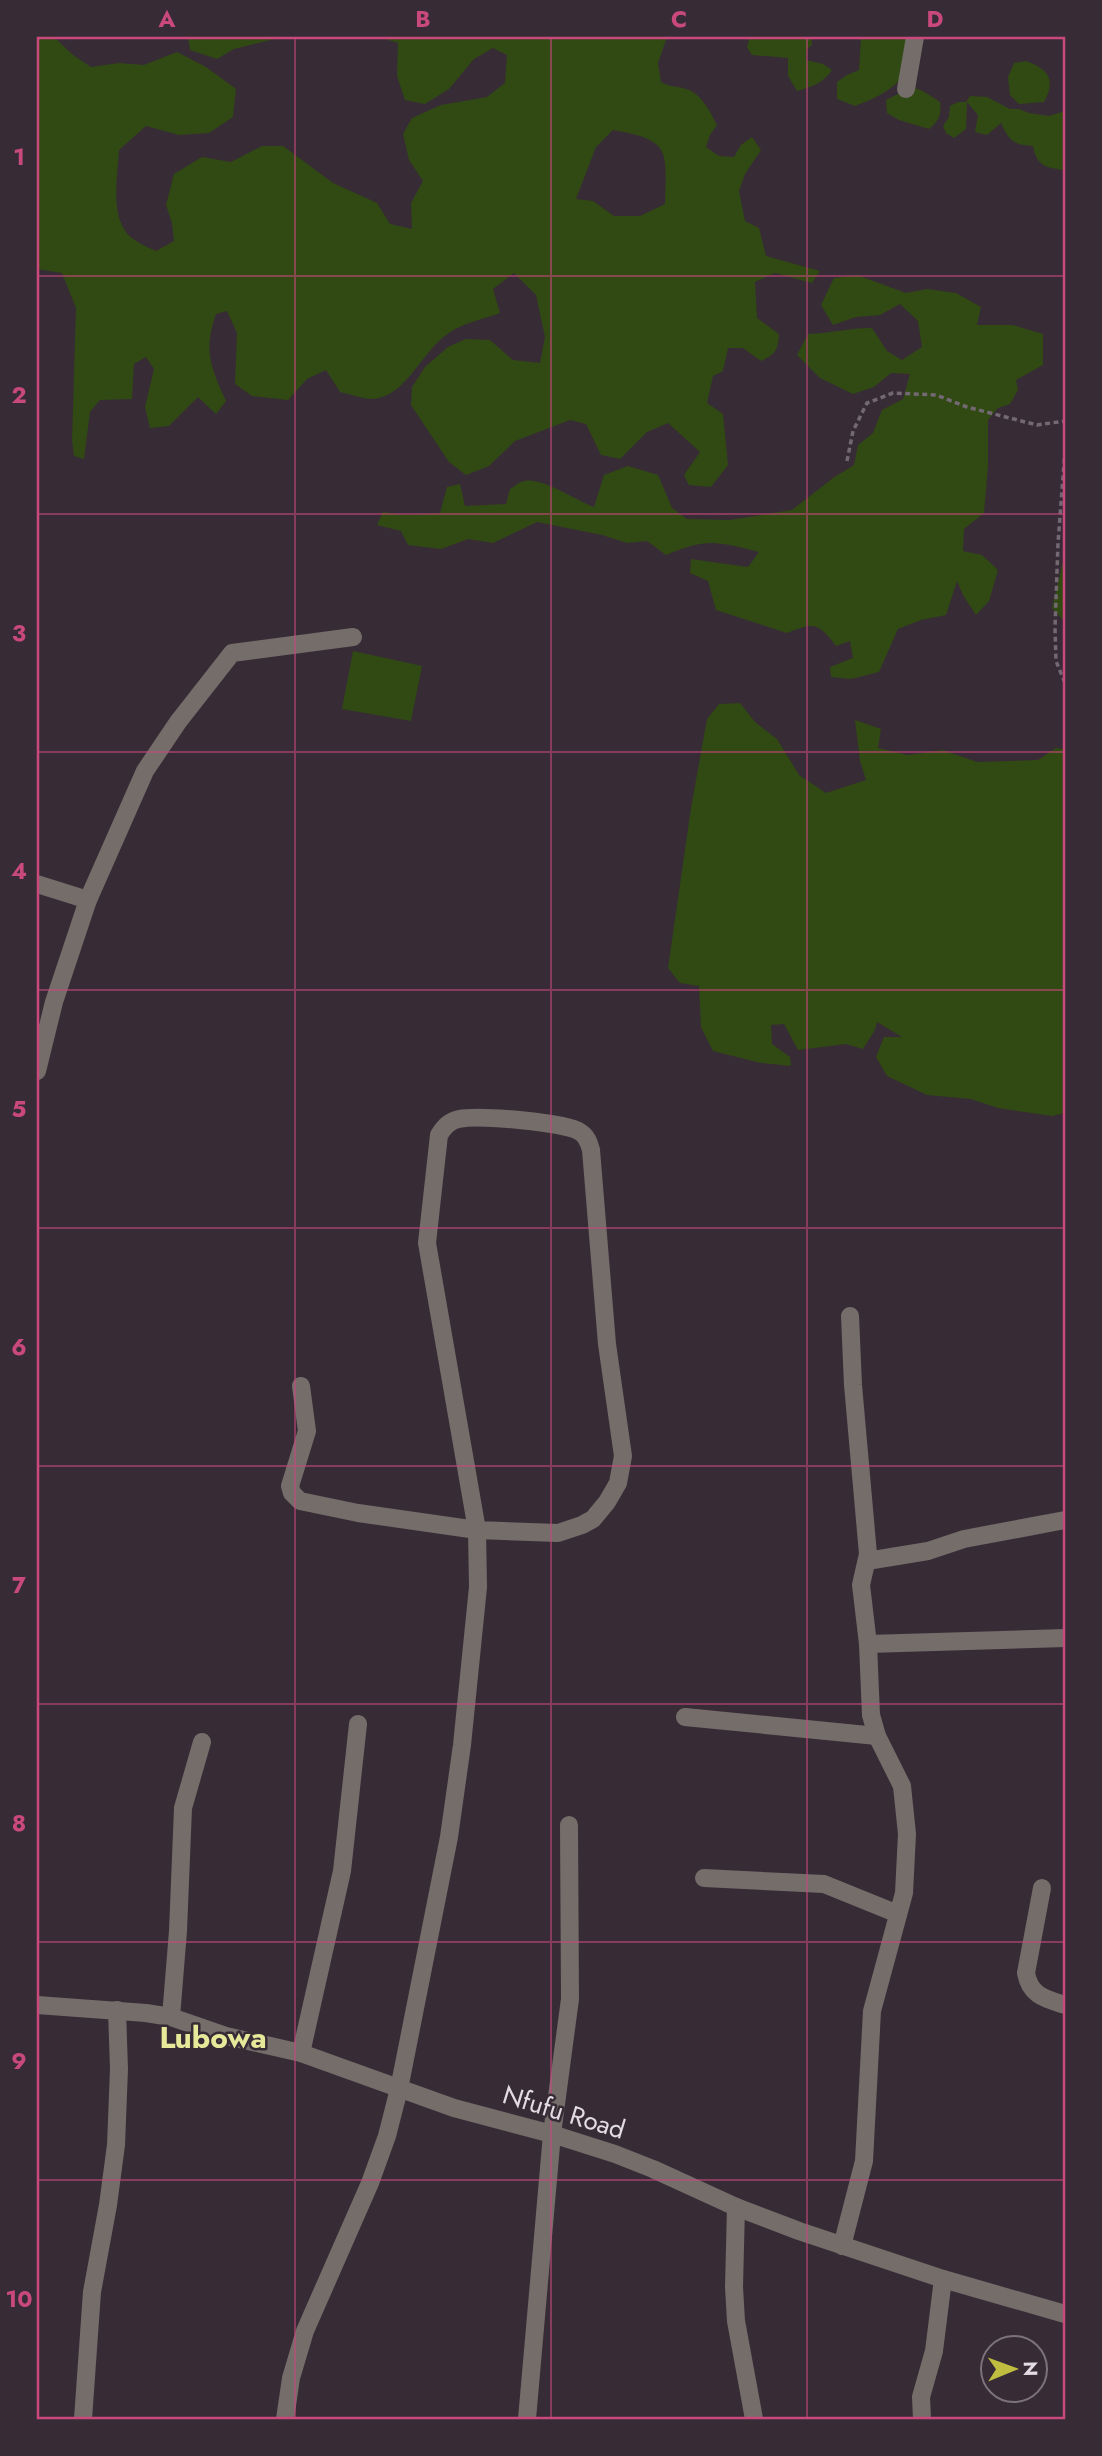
<svg xmlns="http://www.w3.org/2000/svg" width="1102" height="2456" font-family="Jost,sans-serif">
  <rect width="100%" height="100%" fill="#372c36"/>
  <g fill="#314913" fill-rule="evenodd">
    <path d="M 37,37 L 54,37 L 73,55 L 91,67 L 119,63 L 144,65 L 177,52 L 206,67 L 236,89 L 233,117 L 209,133 L 179,135 L 146,126 L 119,150 C 118,173 111,208 124,229 C 130,240 145,246 156,251 L 174,241 L 172,223 L 166,205 L 174,174 L 202,157 L 231,162 L 262,146 L 283,146 L 333,183 L 377,203 L 390,224 L 412,229 L 411,203 L 423,181 L 409,160 L 403,134 L 412,118 L 441,105 L 487,97 L 505,83 L 507,55 L 493,48 L 474,59 L 449,89 L 425,104 L 405,100 L 397,76 L 398,43 L 379,37 L 667,37 L 658,63 L 661,82 C 670,87 674,86 683,88 C 701,92 709,110 717,125 L 710,135 L 706,147 L 719,156 L 734,157 L 741,145 L 752,137 L 761,150 L 745,174 L 739,191 L 745,221 L 759,228 L 766,256 L 820,271 L 812,283 L 775,273 L 755,282 L 757,318 L 779,334 C 778,350 776,354 761,361 L 743,348 L 728,348 L 723,371 L 713,376 L 707,403 L 723,414 L 728,465 L 711,487 L 689,485 L 684,475 L 700,452 L 668,423 L 647,432 L 620,459 L 601,455 L 586,424 L 570,420 L 515,441 L 489,466 L 466,475 L 449,462 L 411,405 L 412,387 L 425,367 L 448,347 L 466,339 L 490,340 L 513,360 L 540,363 L 545,337 L 536,295 L 514,273 L 493,289 L 500,313 C 484,319 463,323 449,333 C 421,351 407,397 372,399 C 362,399 350,394 340,392 L 326,370 L 307,379 L 288,400 L 252,396 L 235,384 L 237,333 L 227,311 L 216,314 C 203,351 211,368 226,401 L 216,414 L 198,397 L 169,426 L 150,428 L 145,407 L 154,369 L 146,357 L 134,364 L 132,399 L 100,400 L 90,412 L 84,459 L 74,456 L 72,440 L 76,308 L 62,273 L 37,269 ZM 613,130 C 672,140 666,151 665,204 L 640,216 L 614,216 L 593,201 L 576,199 L 596,147 Z"/>
    <path d="M 188,37 L 283,37 L 234,49 L 217,59 L 190,50 Z"/>
    <path d="M 750,37 L 811,37 L 812,45 L 807,49 L 806,60 L 823,64 L 832,70 C 823,83 812,87 797,91 L 788,76 L 788,58 L 752,55 L 747,47 Z"/>
    <path d="M 861,37 L 919,37 C 912,77 893,92 855,106 L 837,99 L 837,82 L 847,75 L 859,70 Z"/>
    <path d="M 1026,61 C 1047,69 1057,78 1044,102 L 1019,104 L 1010,95 L 1008,77 L 1014,63 Z"/>
    <path d="M 912,87 L 923,91 L 940,102 C 942,115 938,122 929,129 L 899,120 L 887,113 L 886,100 Z"/>
    <path d="M 970,96 L 987,97 L 1010,109 L 1019,109 L 1029,113 L 1049,116 L 1065,111 L 1065,170 C 1047,168 1037,167 1033,146 C 1014,145 1009,141 1001,123 L 987,135 L 975,132 L 978,115 L 967,102 L 966,129 L 954,138 L 946,133 L 943,126 L 949,117 L 950,106 L 958,102 L 966,102 Z"/>
    <path d="M 857,275 L 906,293 L 927,289 L 956,293 L 981,307 L 977,325 L 1013,325 L 1043,334 L 1043,365 L 1016,380 L 1018,390 L 1010,404 L 998,408 L 988,420 L 988,466 L 984,513 L 964,529 L 963,551 L 982,555 L 998,570 L 989,601 L 976,615 L 963,595 L 957,581 L 946,615 L 921,620 L 898,629 L 879,672 L 851,679 L 831,677 L 830,667 L 853,658 L 850,641 L 836,646 C 818,622 814,622 787,633 L 716,610 L 708,581 L 690,573 L 691,559 L 748,567 L 759,552 C 716,541 707,538 666,555 L 647,541 L 627,543 L 602,535 L 537,522 L 493,543 L 468,539 L 441,549 L 408,545 L 401,531 L 377,525 L 383,512 L 406,515 L 440,513 L 447,487 L 460,484 L 465,506 L 506,504 L 510,489 C 514,487 520,481 525,481 C 542,477 577,501 594,507 L 604,475 L 628,466 L 658,475 L 672,508 L 687,519 L 730,520 L 792,510 L 833,478 L 854,465 L 858,445 L 873,433 L 882,410 L 903,399 L 910,374 L 891,373 L 874,387 L 853,394 L 820,378 L 797,355 L 808,334 C 830,333 850,328 872,328 L 887,351 L 902,360 L 922,347 L 918,321 L 900,304 L 880,315 L 856,317 L 833,325 L 821,305 L 834,278 Z"/>
    <path d="M 1065,526 L 1065,622 L 1052,608 L 1063,561 Z"/>
    <path d="M 353,651 L 422,666 L 411,721 L 342,709 Z"/>
    <path d="M 740,703 L 755,722 L 777,739 L 799,775 L 826,793 L 866,780 L 860,761 L 855,720 L 881,729 L 878,748 L 908,755 L 943,750 L 977,762 L 1038,760 L 1056,748 L 1065,749 L 1065,1113 L 1052,1116 L 998,1108 L 971,1099 L 927,1095 L 887,1076 L 876,1057 L 884,1037 L 902,1037 L 877,1022 L 875,1030 L 863,1049 L 846,1044 L 798,1050 L 784,1024 L 771,1025 L 772,1044 L 790,1057 L 791,1066 L 761,1063 L 713,1051 L 701,1027 L 699,986 L 680,983 L 668,968 L 691,808 L 707,719 L 719,704 Z"/>
  </g>
  <g fill="none" stroke-linecap="round" stroke-linejoin="round">
    <g stroke="#736972" stroke-width="3.5" stroke-dasharray="5 3.5" stroke-linecap="butt">
      <path d="M 1065,450 L 1058,543 L 1055,628 L 1056,661 L 1065,683"/>
      <path d="M 847,461 L 853,431 L 867,403 L 893,393 L 936,395 L 967,407 L 1037,425 L 1065,421"/>
    </g>
    <g stroke="#746d6a" stroke-width="18">
      <path d="M 906,89 L 915,37"/>
      <path d="M 37,884 L 88,900"/>
      <path d="M 37,1071 L 54,1002 L 88,900 L 145,771 L 178,722 L 232,653 L 353,637"/>
      <path d="M 867,1561 L 928,1551 L 964,1539 L 1065,1520"/>
      <path d="M 868,1644 L 1065,1638"/>
      <path d="M 685,1717 L 877,1736"/>
      <path d="M 704,1878 L 824,1884 L 898,1914"/>
      <path d="M 1042,1888 L 1026,1973 C 1030,1996 1046,1999 1065,2005"/>
      <path d="M 37,2005 L 146,2013 L 171,2017 L 226,2036 L 301,2053 L 454,2108 L 552,2134 L 615,2154 L 653,2169 L 736,2207 L 799,2231 L 943,2279 L 1065,2314"/>
      <path d="M 171,2017 L 178,1931 L 183,1808 L 202,1742"/>
      <path d="M 301,2053 L 342,1871 L 358,1724"/>
      <path d="M 736,2207 L 734,2287 L 736,2321 L 754,2419"/>
      <path d="M 842,2246 L 864,2161 L 872,2011 L 904,1893 L 907,1834 L 902,1786 L 877,1736 L 871,1715 L 868,1644 L 861,1585 L 868,1554 L 853,1385 L 850,1316"/>
      <path d="M 83,2419 L 92,2292 L 108,2205 L 116,2145 L 119,2069 L 117,2010"/>
      <path d="M 285,2419 L 291,2378 L 305,2331 L 370,2183 L 387,2136 L 399,2089 L 449,1837 L 462,1745 L 478,1587 L 477,1530 L 427,1243 L 439,1135 C 444,1127 449,1121 459,1119 C 478,1115 566,1122 580,1132 C 587,1136 589,1143 591,1150 L 607,1344 L 623,1456 L 618,1483 L 607,1502 L 593,1519 L 582,1525 L 558,1533 L 477,1530 L 358,1513 L 300,1501 L 292,1493 L 290,1486 L 307,1431 L 301,1386"/>
      <path d="M 527,2419 L 552,2134 L 570,1999 L 569,1825"/>
      <path d="M 922,2419 L 921,2397 L 934,2351 L 943,2279"/>
    </g>
  </g>
  <path fill="none" stroke="#ca497d" stroke-width="2" stroke-opacity="0.55" d="M 295,37 L 295,2419M 551,37 L 551,2419M 807,37 L 807,2419M 37,276 L 1065,276M 37,514 L 1065,514M 37,752 L 1065,752M 37,990 L 1065,990M 37,1228 L 1065,1228M 37,1466 L 1065,1466M 37,1704 L 1065,1704M 37,1942 L 1065,1942M 37,2180 L 1065,2180"/>
  <g text-anchor="middle" stroke-width="5" stroke-linejoin="round" paint-order="stroke">
    <g font-size="26" fill="#e3dce2" stroke="#372c36">
      <text transform="translate(564 2112) rotate(17)" y="9">Nfufu Road</text>
    </g>
    <g font-size="30" font-weight="bold" fill="#e7e899" stroke="#372c36">
      <text x="213" y="2048">Lubowa</text>
    </g>
  </g>
  <rect width="1102" height="2456" fill="none" stroke="#372c36" stroke-width="77"/>
  <g transform="translate(1014 2369) rotate(89)"><circle r="33" fill="#372c36" stroke="#7c727b" stroke-width="2"/>
  <path d="M0-5L12 26L0 18L-12 26Z" fill="#c0be41"/>
  <text y="-10" font-size="19" font-weight="bold" text-anchor="middle" fill="#e3dce2">N</text>
  </g>
  <rect x="38" y="38" width="1026" height="2380" fill="none" stroke="#ca497d" stroke-width="2.5"/>
  <g font-size="23" text-anchor="middle" font-weight="bold" fill="#ca497d">
    <text x="167" y="27">A</text>
    <text x="423" y="27">B</text>
    <text x="679" y="27">C</text>
    <text x="935" y="27">D</text>
    <text x="19" y="165">1</text>
    <text x="19" y="403">2</text>
    <text x="19" y="641">3</text>
    <text x="19" y="879">4</text>
    <text x="19" y="1117">5</text>
    <text x="19" y="1355">6</text>
    <text x="19" y="1593">7</text>
    <text x="19" y="1831">8</text>
    <text x="19" y="2069">9</text>
    <text x="19" y="2307">10</text>
  </g>
</svg>
